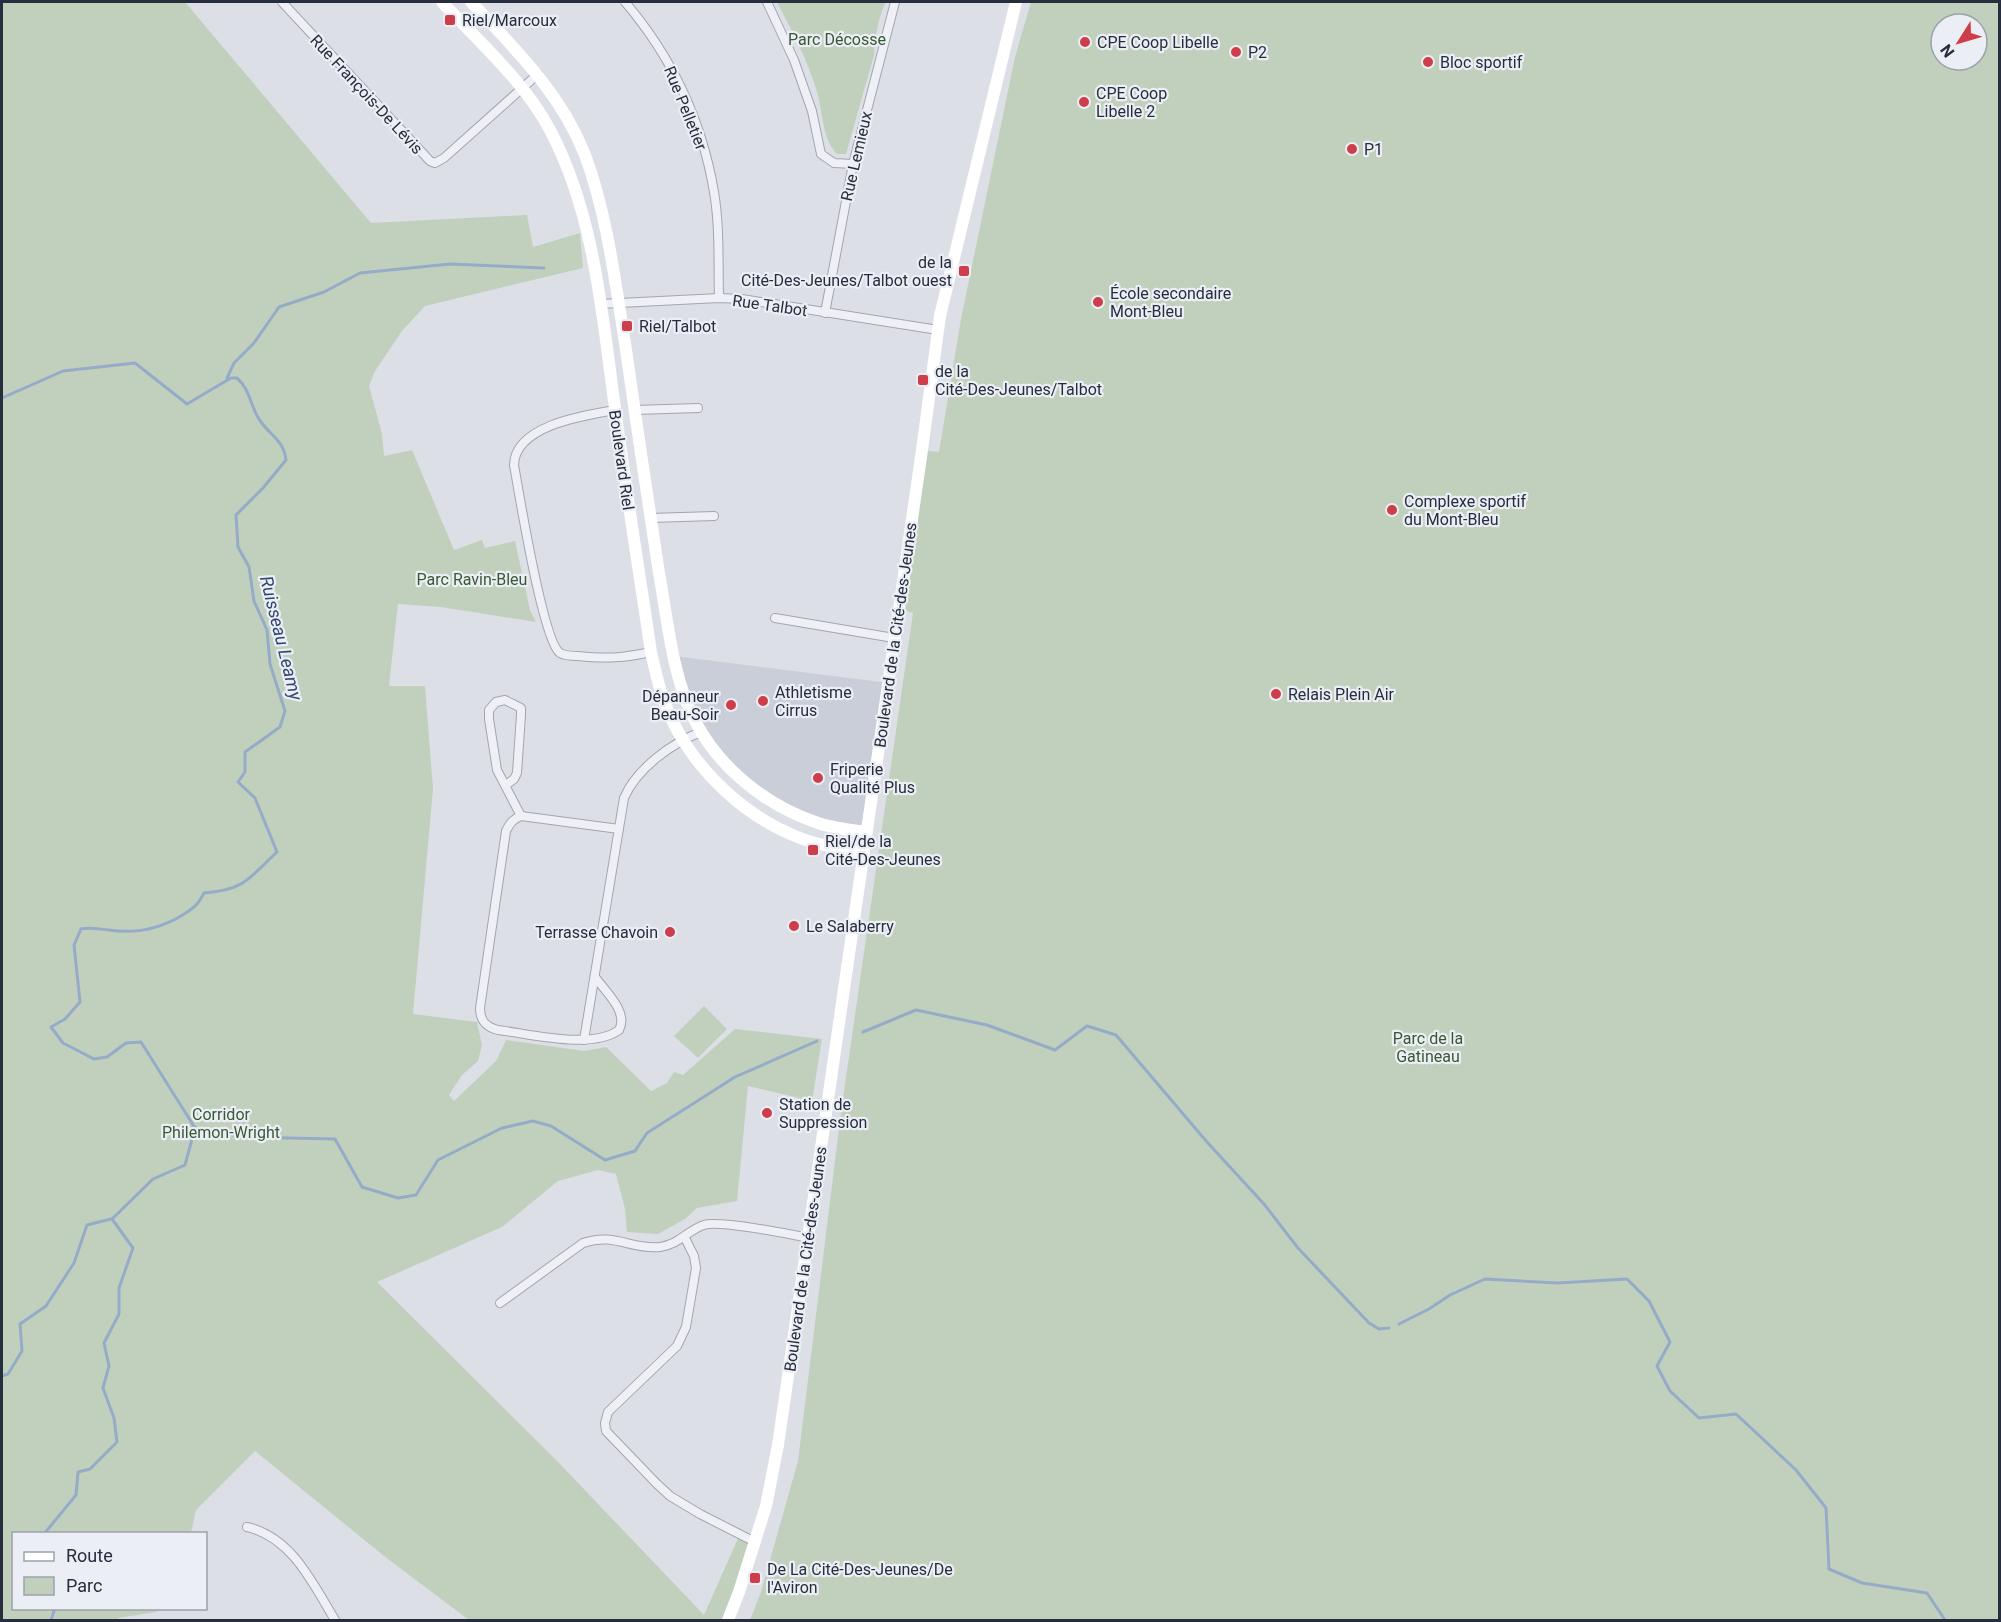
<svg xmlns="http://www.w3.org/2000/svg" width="2001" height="1622" font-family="Roboto,sans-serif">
  <rect width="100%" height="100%" fill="#dcdfe6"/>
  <path fill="#caced8" d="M 674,656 L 889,683 L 866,832 L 773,803 L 701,732 Z"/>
  <g fill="#c1d0bd" fill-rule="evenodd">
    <path d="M 2,2 L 185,2 L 371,223 L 527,215 L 533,247 L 580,233 L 583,268 L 425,306 L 402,331 L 375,371 L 369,386 L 382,434 L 384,456 L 412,450 L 454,550 L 482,540 L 485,548 L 515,541 L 530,610 L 536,622 L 441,607 L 398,604 L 389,686 L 425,686 L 433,789 L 413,1014 L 477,1022 L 482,1045 L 478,1061 L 462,1075 L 449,1095 L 454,1101 L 496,1061 L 506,1040 L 584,1051 L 606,1047 L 651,1091 L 667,1083 L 674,1072 L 683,1075 L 735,1029 L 822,1039 L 812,1101 L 748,1086 L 737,1201 L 697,1208 L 685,1219 L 658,1234 L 627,1232 L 625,1209 L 616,1174 L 598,1170 L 558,1181 L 502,1227 L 377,1282 L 559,1463 L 704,1615 L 740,1534 L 755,1542 L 728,1620 L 469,1620 L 384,1556 L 255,1451 L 196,1510 L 191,1533 L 14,1534 L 14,1608 L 160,1609 L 156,1612 L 118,1618 L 118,1620 L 2,1620 Z"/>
    <path d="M 777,2 L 886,2 C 878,17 875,38 874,55 L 846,154 L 837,154 C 822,139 823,112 817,92 C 808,61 792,31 777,2 Z"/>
    <path d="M 1031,2 L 1999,2 L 1999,1620 L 750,1620 L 761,1592 L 798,1461 L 841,1112 L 913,613 L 899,609 L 922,450 L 939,452 L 961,319 L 1015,57 ZM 1941,24 L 1977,24 L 1977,60 L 1941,60 Z"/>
    <path d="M 704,1006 L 727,1029 L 698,1058 L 674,1036 Z"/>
  </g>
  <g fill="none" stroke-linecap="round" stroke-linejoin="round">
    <g stroke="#96abc7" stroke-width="3">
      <path d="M 227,378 L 234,363 L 254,343 L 279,307 L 324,292 L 360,273 L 450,264 L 544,268"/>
      <path d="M 2,398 L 63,371 L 135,363 L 187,404 L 231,378 L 237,378 C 251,390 250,408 261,422 C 272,437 284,441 286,460 L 263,488 L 236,515 L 238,547 L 249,567 L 254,601 L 267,630 L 270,664 L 285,711 L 280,727 L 245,752 L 245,772 L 238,782 L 255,798 L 277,852 C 249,878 245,890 204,893 C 197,906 194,908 181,916 C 159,929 135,934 109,930 C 98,929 91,927 81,929 L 74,945 L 80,1002 L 65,1019 L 51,1027 L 63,1043 L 94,1059 L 107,1057 L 126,1043 L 141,1042 L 195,1128 L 185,1165 L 153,1179 L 112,1219 L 133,1248 L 119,1288 L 119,1314 L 104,1343 L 109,1366 L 103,1388 L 114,1418 L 117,1442 L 90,1469 L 78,1472 L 76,1495 L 44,1534"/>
      <path d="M 863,1032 L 916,1010 L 987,1025 L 1055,1050 L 1087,1026 L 1116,1035 L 1207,1142 L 1264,1204 L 1298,1248 L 1369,1323 L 1379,1329 L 1389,1328"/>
      <path d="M 196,1128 L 245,1137 L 335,1139 L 362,1187 L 398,1198 L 416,1195 L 438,1160 L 502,1128 L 533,1121 L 551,1126 L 605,1160 L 635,1151 L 647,1133 L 735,1077 L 817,1041"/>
      <path d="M 1399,1324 L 1429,1309 L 1450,1295 L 1485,1279 L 1558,1283 L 1627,1279 L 1649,1301 L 1670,1342 L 1657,1366 L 1670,1391 L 1699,1418 L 1736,1414 L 1796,1470 L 1826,1508 L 1829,1569 L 1862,1583 L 1927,1593 L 1945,1620"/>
      <path d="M 2,1376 L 8,1374 L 22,1351 L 20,1324 L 46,1306 L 74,1263 L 87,1225 L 111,1219"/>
      <path d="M 51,1620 L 55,1608"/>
    </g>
    <defs>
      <g id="street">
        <path d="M 282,2 L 430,161 L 435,163 L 444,158 L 538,74"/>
        <path d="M 625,2 C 671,56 702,121 714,192 C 720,227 718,263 719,298"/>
        <path d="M 767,2 L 794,60 L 812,111 L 821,154 L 834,163 L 853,164"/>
        <path d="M 600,304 L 719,298 L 742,299 L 938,330"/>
        <path d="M 825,313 L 853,164 L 895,2"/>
        <path d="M 615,410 C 586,415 515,425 514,465 C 519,493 543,641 560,653 C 565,656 572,656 578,656 C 607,659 623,658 651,652"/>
        <path d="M 634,410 L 698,408"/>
        <path d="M 650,518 L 714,516"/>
        <path d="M 775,618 L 894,638"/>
        <path d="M 506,785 L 514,779 L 517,773 L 521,715 L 521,708 L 505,700 L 496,702 L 489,710 L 489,719 L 497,770 L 521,816"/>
        <path d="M 595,977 C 605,991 629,1012 619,1030 C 591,1050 531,1034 498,1030 C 486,1027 480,1021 480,1008 L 506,831 C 510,823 513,819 521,816 L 619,829"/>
        <path d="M 584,1040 L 624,798 C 637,768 672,743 701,732"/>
        <path d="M 685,1238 L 694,1256 L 696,1268 L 686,1327 L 677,1346 L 608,1412 L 605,1423 L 606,1431 L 657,1484 L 670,1496 L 700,1514 L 755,1542"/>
        <path d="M 500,1303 L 583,1243 C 615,1232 631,1250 660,1247 C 680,1244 688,1230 704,1225 C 718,1220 790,1234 809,1238"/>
        <path d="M 247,1527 C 292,1537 313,1584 335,1620"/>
      </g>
    </defs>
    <use href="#street" stroke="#a2a6b0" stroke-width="10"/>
    <use href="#street" stroke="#eff0f5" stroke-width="8"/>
    <g stroke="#fff" stroke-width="12">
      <path d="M 442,2 C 479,42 524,81 550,130 C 595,215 602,315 615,408 C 626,490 639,571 651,652 C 656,674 661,697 671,718 C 696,771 745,817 800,838 C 820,846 841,848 863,853"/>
      <path d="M 471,2 C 515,49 561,93 585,155 C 607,214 615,281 625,343 C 636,420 647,496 659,573 C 668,622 672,676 695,721 C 720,769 767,806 818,823 C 833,828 850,830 866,832"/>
      <path d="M 728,1620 L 739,1592 L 766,1506 L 778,1445 L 922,450 L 940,316 L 1016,2"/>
    </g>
  </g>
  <g fill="#ce3e4a" stroke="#ebeef4" stroke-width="2">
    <rect x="444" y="14" width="12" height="12" rx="3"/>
    <circle cx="1085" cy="42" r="6"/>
    <circle cx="1236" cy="52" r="6"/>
    <circle cx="1428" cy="62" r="6"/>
    <circle cx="1084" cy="102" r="6"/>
    <circle cx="1352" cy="149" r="6"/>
    <rect x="958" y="265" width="12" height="12" rx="3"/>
    <circle cx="1098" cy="302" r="6"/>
    <rect x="621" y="320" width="12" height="12" rx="3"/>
    <rect x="917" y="374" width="12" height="12" rx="3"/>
    <circle cx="1392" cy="510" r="6"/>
    <circle cx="1276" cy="694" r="6"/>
    <circle cx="763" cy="701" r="6"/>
    <circle cx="731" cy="705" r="6"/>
    <circle cx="818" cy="778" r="6"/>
    <rect x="807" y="844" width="12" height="12" rx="3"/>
    <circle cx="794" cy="926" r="6"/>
    <circle cx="670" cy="932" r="6"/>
    <circle cx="767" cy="1113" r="6"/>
    <rect x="749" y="1572" width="12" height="12" rx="3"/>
  </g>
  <g text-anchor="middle" stroke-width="4.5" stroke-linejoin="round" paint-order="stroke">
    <g font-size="16" fill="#262d3d" stroke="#ebeef4" text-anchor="start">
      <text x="462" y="26">Riel/Marcoux</text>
      <text x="1097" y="48">CPE Coop Libelle</text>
      <text x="1248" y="58">P2</text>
      <text x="1440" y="68">Bloc sportif</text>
      <text x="1096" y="99">CPE Coop<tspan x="1096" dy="18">Libelle 2</tspan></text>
      <text x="1364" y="155">P1</text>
      <text x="952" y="268" text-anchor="end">de la<tspan x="952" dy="18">Cité-Des-Jeunes/Talbot ouest</tspan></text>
      <text x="1110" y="299">École secondaire<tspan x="1110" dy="18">Mont-Bleu</tspan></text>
      <text x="639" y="332">Riel/Talbot</text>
      <text x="935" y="377">de la<tspan x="935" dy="18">Cité-Des-Jeunes/Talbot</tspan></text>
      <text x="1404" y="507">Complexe sportif<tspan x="1404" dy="18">du Mont-Bleu</tspan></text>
      <text x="775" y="698">Athletisme<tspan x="775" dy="18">Cirrus</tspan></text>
      <text x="1288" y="700">Relais Plein Air</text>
      <text x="719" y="702" text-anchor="end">Dépanneur<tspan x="719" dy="18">Beau-Soir</tspan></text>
      <text x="830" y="775">Friperie<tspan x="830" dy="18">Qualité Plus</tspan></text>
      <text x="825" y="847">Riel/de la<tspan x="825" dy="18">Cité-Des-Jeunes</tspan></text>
      <text x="806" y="932">Le Salaberry</text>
      <text x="658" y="938" text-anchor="end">Terrasse Chavoin</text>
      <text x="779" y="1110">Station de<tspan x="779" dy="18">Suppression</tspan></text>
      <text x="767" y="1575">De La Cité-Des-Jeunes/De<tspan x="767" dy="18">l'Aviron</tspan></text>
    </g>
    <g font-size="16" fill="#385833" stroke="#ebeef4">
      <text x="837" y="45">Parc Décosse</text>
      <text x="472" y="585">Parc Ravin-Bleu</text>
      <text x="1428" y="1044">Parc de la<tspan x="1428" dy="18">Gatineau</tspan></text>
      <text x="221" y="1120">Corridor<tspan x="221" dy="18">Philemon-Wright</tspan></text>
    </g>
    <g font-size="16" fill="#262d3d" stroke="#ebeef4">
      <text transform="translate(367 94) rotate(47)" y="6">Rue François-De Lévis</text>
      <text transform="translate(686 108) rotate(68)" y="6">Rue Pelletier</text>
      <text transform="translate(856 156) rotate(-77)" y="6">Rue Lemieux</text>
      <text transform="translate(770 305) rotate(8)" y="6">Rue Talbot</text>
      <text transform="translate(622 460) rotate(82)" y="6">Boulevard Riel</text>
      <text transform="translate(895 635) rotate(-82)" y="6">Boulevard de la Cité-des-Jeunes</text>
      <text transform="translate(805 1259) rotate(-82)" y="6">Boulevard de la Cité-des-Jeunes</text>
    </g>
    <g font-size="18" font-style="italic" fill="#304870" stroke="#ebeef4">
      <text transform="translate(281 638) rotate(76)" y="6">Ruisseau Leamy</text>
    </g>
  </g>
  <rect width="2001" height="1622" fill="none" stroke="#262d3d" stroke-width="6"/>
  <rect x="12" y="1532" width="195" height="78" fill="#ebeef4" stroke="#9ca1ab" stroke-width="1.5"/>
  <rect x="24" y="1552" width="30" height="9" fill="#ffffff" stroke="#9ca1ab" stroke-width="1.5"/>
  <text x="66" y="1562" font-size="18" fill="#262d3d">Route</text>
  <rect x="24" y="1577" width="30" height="18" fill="#c1d0bd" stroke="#9ca1ab" stroke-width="1.5"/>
  <text x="66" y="1592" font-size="18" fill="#262d3d">Parc</text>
  <g transform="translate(1959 42) rotate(233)"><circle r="28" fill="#ebeef4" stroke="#9ca1ab" stroke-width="1.5"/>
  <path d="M0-4.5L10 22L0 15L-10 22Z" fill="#ce3e4a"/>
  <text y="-9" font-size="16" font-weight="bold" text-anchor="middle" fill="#262d3d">N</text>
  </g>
</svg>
